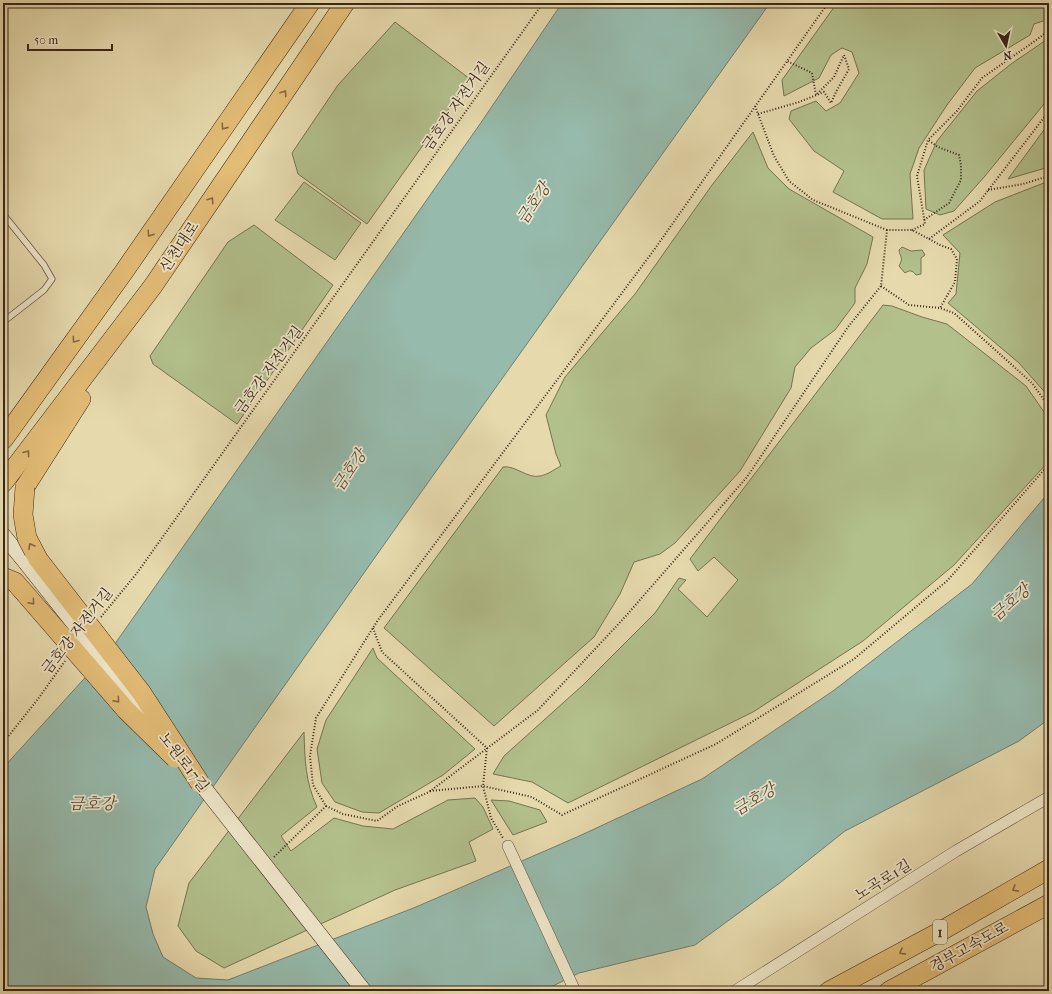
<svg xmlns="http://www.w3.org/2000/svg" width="1052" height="994" font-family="'IM FELL French Canon','Noto Serif KR',serif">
  <rect width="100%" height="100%" fill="#e6daad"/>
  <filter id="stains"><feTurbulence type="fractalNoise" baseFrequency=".005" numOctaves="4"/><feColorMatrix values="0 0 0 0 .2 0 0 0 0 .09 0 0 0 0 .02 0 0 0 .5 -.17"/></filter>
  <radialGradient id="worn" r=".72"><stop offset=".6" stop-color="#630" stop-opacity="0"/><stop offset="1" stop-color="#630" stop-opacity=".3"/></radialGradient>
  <g fill="#b2c08c" stroke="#787253">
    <path d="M 837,3 L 1049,3 L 1049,19 L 1034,24 L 1030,35 L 975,68 L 947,105 L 919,148 L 910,174 L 913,219 L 882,219 L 833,192 L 844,171 L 814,151 L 789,119 L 791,111 L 816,101 L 826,111 L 840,103 L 859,73 L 852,52 L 842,48 L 831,55 L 819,78 L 784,96 L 782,80 Z"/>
    <path d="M 395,22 L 470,79 L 367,224 L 298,174 L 292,153 L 338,85 Z"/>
    <path d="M 1049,38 L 1049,98 L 985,176 L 954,211 L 940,215 L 926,209 L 924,170 L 937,141 L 977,91 L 1011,64 Z"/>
    <path d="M 1049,123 L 1049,167 L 1008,179 Z"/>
    <path d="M 753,132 L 768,168 L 789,189 L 873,237 L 867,264 L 855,288 L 855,303 L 835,330 L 811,348 L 795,367 L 791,388 L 740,471 L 675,543 L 660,554 L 634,562 L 620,594 L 594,637 L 494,726 L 384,628 L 503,467 C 515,465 528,479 540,476 C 547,475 555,469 561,466 L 556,454 L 546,415 L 565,377 L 635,294 L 712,185 Z"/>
    <path d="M 1049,181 L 1049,397 L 1019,363 L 948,303 L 956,294 L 960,253 L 943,235 L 995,202 Z"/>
    <path d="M 304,182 L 361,223 L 335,260 L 275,220 Z"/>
    <path d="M 254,225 L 333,285 L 237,424 L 153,364 L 150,356 L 228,242 Z"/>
    <path d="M 902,247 L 911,251 L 922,250 L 925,255 L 921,258 L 921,274 L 916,275 C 912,270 910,270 905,273 L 899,266 C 904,257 900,258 899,250 Z"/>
    <path d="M 883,305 L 892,306 L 922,317 L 947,324 L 1026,386 L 1049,419 L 1049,461 L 954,565 L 863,641 L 753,712 L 568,803 L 532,782 L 493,774 L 504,756 L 583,685 L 655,613 L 679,578 L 686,580 L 678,589 L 707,617 L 738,580 L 714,557 L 698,571 L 690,559 Z"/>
    <path d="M 373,648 L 377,658 L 475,749 L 443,775 L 379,813 L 362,812 L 335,802 L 322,783 L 317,749 L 326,720 Z"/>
    <path d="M 304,732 C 305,760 305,781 317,807 L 281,836 L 291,851 L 334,818 L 363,826 L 393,829 L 448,800 L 475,798 L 483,807 L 493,829 L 469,842 L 476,861 L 395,890 L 224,968 L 196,951 L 178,926 L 189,883 Z"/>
    <path d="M 491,800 L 509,801 L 540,810 L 547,822 L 513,835 Z"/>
  </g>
  <path fill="#96baac" stroke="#727e72" d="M 562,3 L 770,3 L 407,512 L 155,869 L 146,907 L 153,934 L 163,957 L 196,978 L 228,980 L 416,907 L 577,837 L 702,779 L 833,691 L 972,584 L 1049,492 L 1049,719 L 1019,741 L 845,831 L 781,882 L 695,945 L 579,973 L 543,991 L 3,991 L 3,768 L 112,648 L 480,124 Z"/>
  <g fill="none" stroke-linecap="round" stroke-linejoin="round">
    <defs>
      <path id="lane" d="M 3,214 L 44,265 L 52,279 L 44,290 L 3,322"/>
      <g id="street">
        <path d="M 508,846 L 575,991"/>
        <path d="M 735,991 L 956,851 L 1049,797"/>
      </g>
      <path id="secondary" d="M 3,535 L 26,563"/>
      <g id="highway">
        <path d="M 3,440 L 123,273 L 310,3"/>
        <path d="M 3,483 L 153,286 L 345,3"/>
        <path d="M 25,487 L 81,399"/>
        <path d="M 829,991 L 941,931 L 1049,869"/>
        <path d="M 889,991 L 1049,904"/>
      </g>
    </defs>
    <use href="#lane" stroke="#67523f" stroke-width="7"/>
    <use href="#street" stroke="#67523f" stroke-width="12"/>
    <use href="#secondary" stroke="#3d251a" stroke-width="16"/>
    <use href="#highway" stroke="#3d251a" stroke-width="20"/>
    <g stroke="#3d251a" stroke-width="2" stroke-dasharray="1 2" stroke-linecap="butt">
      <path d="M 828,3 L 654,250 L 378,620 L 316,718 L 310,756 L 313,785 L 326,806 L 343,814 L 377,821 L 398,806 L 429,792 L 538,710 L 625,617 L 747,477 L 848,327 L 881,286 L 887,230 L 912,230 L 929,239 L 980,201 L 1049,111"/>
      <path d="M 755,106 L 774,156 L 789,181 L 813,200 L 887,230"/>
      <path d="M 758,114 L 799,102 L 824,92 L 831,103 L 836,92 L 849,69 L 844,55 L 834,77 L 816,95 L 812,73 L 787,61"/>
      <path d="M 988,190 L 1023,184 L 1049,176"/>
      <path d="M 924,220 L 949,203 L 961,180 L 961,165 L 959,155 L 938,147 L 928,140"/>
      <path d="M 912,230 L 925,224 L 917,176 L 928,140 L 957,111 L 982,78 L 1032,43 L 1043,35 L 1049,29"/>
      <path d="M 929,239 L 940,245 L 951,249 L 957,259 L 955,282 L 940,308"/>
      <path d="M 881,286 L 909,305 L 940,308 L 954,313 L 1032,383 L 1049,407"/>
      <path d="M 101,617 L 137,573 L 543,3"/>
      <path d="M 373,628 L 382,652 L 487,748 L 483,786 L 491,818 L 503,838"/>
      <path d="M 3,743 L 38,699 L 65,661"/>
      <path d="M 430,791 L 483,786 L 532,797 L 562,815 L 716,744 L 854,659 L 948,580 L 1049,464"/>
      <path d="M 274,857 L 326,806"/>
    </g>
    <use href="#lane" stroke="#efe7ca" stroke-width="5.5"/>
    <use href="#street" stroke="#efe7ca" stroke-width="11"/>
    <use href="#secondary" stroke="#efe7ca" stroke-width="15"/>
    <use href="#highway" stroke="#e3bd76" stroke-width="19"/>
    <defs>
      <g id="secondary-bridge">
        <path d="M 26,563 L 148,717"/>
        <path d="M 194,775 L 364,991"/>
      </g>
      <g id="highway-bridge">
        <path d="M 25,487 L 23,515 L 27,538 L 38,559 L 141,692 L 200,783"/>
        <path d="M 3,577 L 15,582 L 126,710 L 175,758"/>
      </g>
    </defs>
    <use href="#secondary-bridge" stroke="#3d251a" stroke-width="16" stroke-linecap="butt"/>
    <use href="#highway-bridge" stroke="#3d251a" stroke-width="20" stroke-linecap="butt"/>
    <use href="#secondary-bridge" stroke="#efe7ca" stroke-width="15"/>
    <use href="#highway-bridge" stroke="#e3bd76" stroke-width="19"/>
  </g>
  <defs><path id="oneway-chevron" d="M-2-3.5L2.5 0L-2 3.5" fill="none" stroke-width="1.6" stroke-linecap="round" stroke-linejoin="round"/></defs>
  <g stroke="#886943">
    <use href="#oneway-chevron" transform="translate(284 93) rotate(-56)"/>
    <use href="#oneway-chevron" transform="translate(224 127) rotate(125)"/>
    <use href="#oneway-chevron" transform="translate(211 200) rotate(-56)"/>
    <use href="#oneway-chevron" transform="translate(150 234) rotate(125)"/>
    <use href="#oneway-chevron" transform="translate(75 340) rotate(126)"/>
    <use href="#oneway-chevron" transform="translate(27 453) rotate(-53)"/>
    <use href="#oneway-chevron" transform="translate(31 546) rotate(-119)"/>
    <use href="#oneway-chevron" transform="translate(32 602) rotate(49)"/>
    <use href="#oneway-chevron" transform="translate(117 700) rotate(49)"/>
    <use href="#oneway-chevron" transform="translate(1015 889) rotate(149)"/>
    <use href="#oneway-chevron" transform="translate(902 952) rotate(152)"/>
  </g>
  <g text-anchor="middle" stroke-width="3.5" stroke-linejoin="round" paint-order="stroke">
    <rect fill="#efe7ca" stroke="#725f4f" stroke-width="1" x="933" y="920" width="14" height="24" rx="3"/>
    <g font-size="14" font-weight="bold" fill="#3d251a">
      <text x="940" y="937">1</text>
    </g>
    <g font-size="15" fill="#3d251a" stroke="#efe7ca">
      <text transform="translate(456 106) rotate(-55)" y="5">금호강 자전거길</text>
      <text transform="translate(179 247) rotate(-56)" y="5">신천대로</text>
      <text transform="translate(269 370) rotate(-54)" y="5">금호강 자전거길</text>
      <text transform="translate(77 631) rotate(-52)" y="5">금호강 자전거길</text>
      <text transform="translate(184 762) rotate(52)" y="5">노원로17길</text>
      <text transform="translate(883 880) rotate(-32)" y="5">노곡로1길</text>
      <text transform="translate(969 947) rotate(-29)" y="5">경부고속도로</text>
    </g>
    <g font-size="16" font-style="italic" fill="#534a3e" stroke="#efe7ca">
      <text transform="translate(533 203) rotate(-56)" y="6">금호강</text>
      <text transform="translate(349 470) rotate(-56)" y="6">금호강</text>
      <text transform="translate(1010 602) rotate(-41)" y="6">금호강</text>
      <text transform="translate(754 799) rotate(-31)" y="6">금호강</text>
      <text x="92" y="809">금호강</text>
    </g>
  </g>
  <rect width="1052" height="994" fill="none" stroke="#e6daad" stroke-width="16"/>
  <rect x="4" y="4" width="1044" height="986" fill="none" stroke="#3d251a" stroke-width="2"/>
  <rect x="8" y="8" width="1036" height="978" fill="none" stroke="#3d251a"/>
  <g transform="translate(1006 46) rotate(171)" stroke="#efe7ca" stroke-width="3" paint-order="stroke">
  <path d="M0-3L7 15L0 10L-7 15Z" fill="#3d251a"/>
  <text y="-6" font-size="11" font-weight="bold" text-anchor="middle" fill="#3d251a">N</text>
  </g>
  <path d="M28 44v6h84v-6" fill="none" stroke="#3d251a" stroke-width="2"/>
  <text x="34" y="44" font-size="12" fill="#3d251a" stroke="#efe7ca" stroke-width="3" paint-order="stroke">50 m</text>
  <rect width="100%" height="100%" filter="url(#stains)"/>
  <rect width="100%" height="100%" fill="url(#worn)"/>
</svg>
